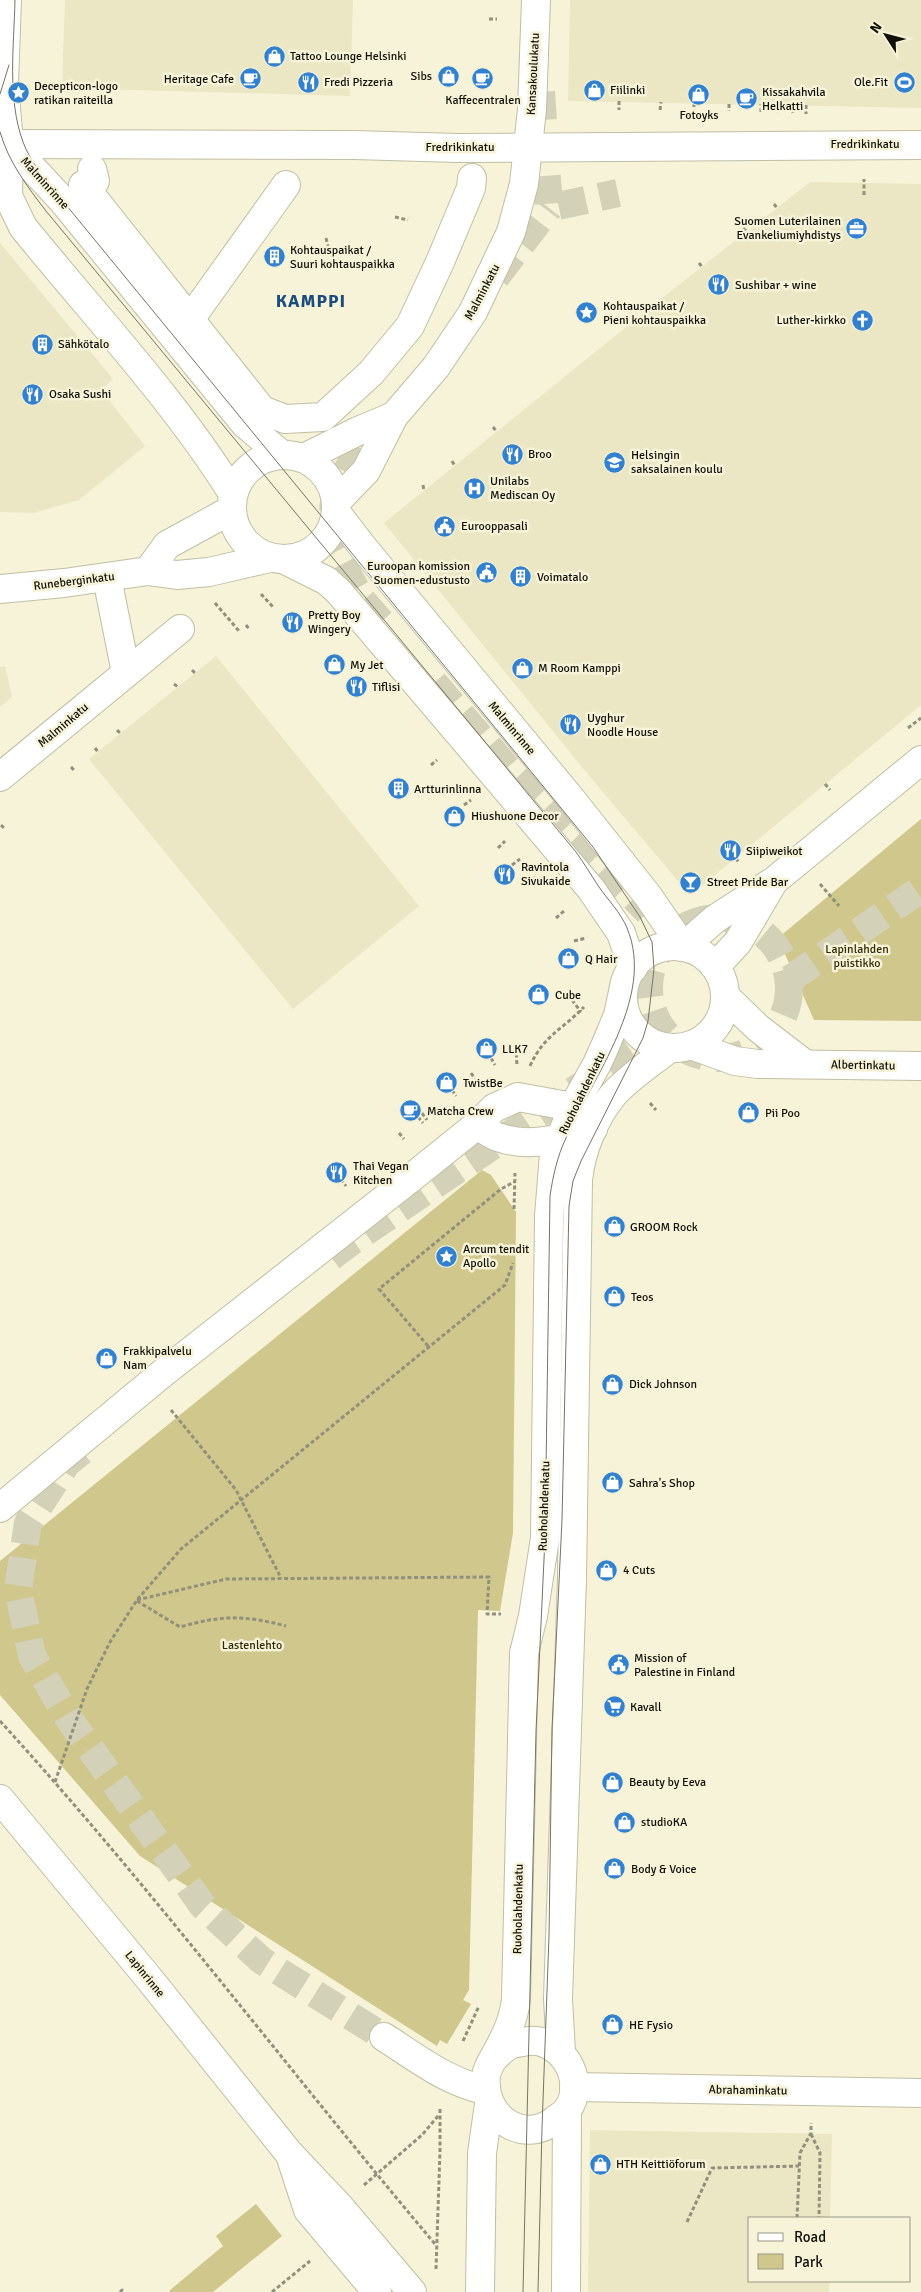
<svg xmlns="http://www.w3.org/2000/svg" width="921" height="2292" font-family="Signika,sans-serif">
  <rect width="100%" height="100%" fill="#f6f3d8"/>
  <g fill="#ebe7c4">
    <path d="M 65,0 L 353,0 L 350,96 L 62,88 Z"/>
    <path d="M 570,0 L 921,0 L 921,108 L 568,101 Z"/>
    <path d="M 810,182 L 921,184 L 921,705 L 698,889 L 689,889 L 683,887 L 586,772 L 384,523 L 657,302 Z"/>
    <path d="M 0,243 L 113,379 L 101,390 L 145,446 L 79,500 L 33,513 L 0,512 Z"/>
    <path d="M 216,656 L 419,906 L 293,1009 L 89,759 Z"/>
    <path d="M 5,666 L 12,697 L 0,707 L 0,667 Z"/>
    <path d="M 590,2130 L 832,2134 L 830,2218 L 750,2218 L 750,2281 L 829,2281 L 829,2292 L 588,2292 Z"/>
  </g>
  <g fill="#cfc78b">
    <path d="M 921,819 L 921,1021 L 814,1020 L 778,938 Z"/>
    <path d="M 482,1170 L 491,1175 L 516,1212 L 513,1533 L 500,1611 L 478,1610 L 469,1990 L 463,2000 L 471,2004 L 447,2044 L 440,2040 L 437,2046 L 140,1856 L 0,1695 L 0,1561 Z"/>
    <path d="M 256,2204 L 282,2236 L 213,2292 L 170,2292 L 169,2291 L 223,2246 L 216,2236 Z"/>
  </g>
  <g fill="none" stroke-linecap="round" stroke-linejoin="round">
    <g stroke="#d4d1b9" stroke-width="28" stroke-dasharray="28 14" stroke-linecap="butt">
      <path d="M 541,92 L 549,208 L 618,193"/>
      <path d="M 496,277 L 549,208"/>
      <path d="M 381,622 L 361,599 L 330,541 L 335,491 L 359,450 L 387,415"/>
      <path d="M 434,683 L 515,777 L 648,912"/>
      <circle cx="719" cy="988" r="70"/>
      <path d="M 790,979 L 921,889"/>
      <path d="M 331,1257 L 352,1241 L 662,1031"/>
      <path d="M 82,1451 L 67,1463 L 28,1523 L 18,1589 L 32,1656 L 67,1716 L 203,1906 L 261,1960 L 384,2037"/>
    </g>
    <defs>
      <g id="minor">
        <path d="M 7,0 L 4,84 L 9,143 L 8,196 L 23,227 C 94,315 173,398 233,494"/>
        <path d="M 9,143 L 62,200 L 245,424 L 281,454"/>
        <path d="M 0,144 L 354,145 L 457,148 L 921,145"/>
        <path d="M 92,169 L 95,181 L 83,185 L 262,410 L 285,419 L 323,417 L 371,373 L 410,326 L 440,262 L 471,188 L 472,178"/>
        <path d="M 191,318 L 286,185"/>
        <circle cx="284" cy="507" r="52"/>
        <path d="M 304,458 L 358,431 L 394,416"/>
        <path d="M 336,502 L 366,471 L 394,416 L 436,367 L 473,312 L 511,232 L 524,184 L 532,109 L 536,0"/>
        <path d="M 336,512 L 362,546 L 572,800 L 648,896 L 683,947"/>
        <path d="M 285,560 L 327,581 L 339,592 L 591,889 L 621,933 L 633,968"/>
        <path d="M 148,571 L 167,545 L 231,510"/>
        <path d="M 107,578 L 126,673"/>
        <path d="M 0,589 L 64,583 L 148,571 L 177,575 L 209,572 L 270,558"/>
        <path d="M 0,777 L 180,629"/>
        <circle cx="674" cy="997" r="51"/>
        <path d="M 683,947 L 715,919 L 774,881 L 921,760"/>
        <path d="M 715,967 L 738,942 L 771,886"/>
        <path d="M 725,996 L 758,1028 L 805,1064"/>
        <path d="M 691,1045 L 735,1061 L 758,1064 L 921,1066"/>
        <path d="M 0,1508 L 163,1373 L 411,1178 L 477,1125 L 494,1108 L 518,1097 L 573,1107 L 579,1112 L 593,1129 C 564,1138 531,1148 501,1138 C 492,1136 484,1129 477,1125"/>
        <path d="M 0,1799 L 147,1976 L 288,2152 L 339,2206 L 412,2292"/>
        <path d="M 384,2037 C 417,2058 447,2082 485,2090"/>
        <path d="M 561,2052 L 558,1999 L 572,1579 L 578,1180 C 581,1151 594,1118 613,1095 C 629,1077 651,1063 670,1048"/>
        <path d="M 494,2058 C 498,2054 503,2049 508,2046 C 512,2043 518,2043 523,2042 C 559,2033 589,2080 567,2110 C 564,2114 559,2117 555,2120 C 523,2146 481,2116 486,2076 C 487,2068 493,2059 497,2052 C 506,2035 514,2019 516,1999 L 524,1653 L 533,1616 L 545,1538 L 549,1216 L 554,1154 L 573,1107 L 597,1064 L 606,1044 L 618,1015 L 623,992"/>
        <path d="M 574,2087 L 921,2093"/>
        <path d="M 291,2158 L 308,2210 L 377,2292"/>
        <path d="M 480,2292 L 482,2153 L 489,2104"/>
        <path d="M 566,2292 L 567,2111"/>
      </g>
    </defs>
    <use href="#minor" stroke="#c0bea3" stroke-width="30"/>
    <g stroke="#92907d" stroke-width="3" stroke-dasharray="4 2.5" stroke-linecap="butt">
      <path d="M 489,19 L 497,19"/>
      <path d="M 619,101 L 619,110"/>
      <path d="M 694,103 L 694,111"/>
      <path d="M 729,104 L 729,111"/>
      <path d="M 792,105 L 793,113"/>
      <path d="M 806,105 L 806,114"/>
      <path d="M 660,110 L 661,102"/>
      <path d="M 761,112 L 761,104"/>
      <path d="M 776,112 L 777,105"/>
      <path d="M 864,195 L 864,179"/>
      <path d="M 774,204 L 777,208"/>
      <path d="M 395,217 L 408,220"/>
      <path d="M 751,223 L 754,226"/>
      <path d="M 743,228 L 747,232"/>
      <path d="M 326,238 L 329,250"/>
      <path d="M 699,263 L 702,267"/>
      <path d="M 493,427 L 497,432"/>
      <path d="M 452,461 L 455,466"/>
      <path d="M 423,485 L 424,491"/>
      <path d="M 261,594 L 274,608"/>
      <path d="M 215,603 L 239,631"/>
      <path d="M 246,625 L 249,629"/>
      <path d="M 192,670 L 195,673"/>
      <path d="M 174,684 L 178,687"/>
      <path d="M 908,728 L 921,718"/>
      <path d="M 117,730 L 120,733"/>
      <path d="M 95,748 L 98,752"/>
      <path d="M 431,765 L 437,760"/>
      <path d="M 71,767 L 75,771"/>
      <path d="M 825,784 L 830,790"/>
      <path d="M 464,805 L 471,800"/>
      <path d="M 1,825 L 4,828"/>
      <path d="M 498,848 L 505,841"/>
      <path d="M 736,858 L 739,863"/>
      <path d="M 512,865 L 520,859"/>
      <path d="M 528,884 L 536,877"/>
      <path d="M 820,884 L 839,906"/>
      <path d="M 556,918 L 564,911"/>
      <path d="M 574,941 L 586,938"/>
      <path d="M 572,1000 L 581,1012"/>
      <path d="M 516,1047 L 517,1066"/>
      <path d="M 491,1058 L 495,1065"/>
      <path d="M 530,1066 C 544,1035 562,1030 584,1007"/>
      <path d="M 471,1073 L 476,1080"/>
      <path d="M 452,1090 L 456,1096"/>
      <path d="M 650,1103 L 656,1110"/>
      <path d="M 422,1113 L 427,1120"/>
      <path d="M 418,1117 L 423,1123"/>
      <path d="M 399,1133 L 404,1139"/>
      <path d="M 341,1179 L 346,1186"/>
      <path d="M 514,1209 L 515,1173"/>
      <path d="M 428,1346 L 379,1289 L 501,1189 L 514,1182"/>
      <path d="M 171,1410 L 236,1490 L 281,1578"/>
      <path d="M 137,1600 L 226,1579 L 489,1577 L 487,1614 L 501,1614"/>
      <path d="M 137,1601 L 180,1627 C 222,1615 244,1615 286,1626"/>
      <path d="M 0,1721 C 153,1889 289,2071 435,2244"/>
      <path d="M 55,1782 L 87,1689 L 110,1642 L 137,1600 L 181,1549 L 505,1285 L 513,1263"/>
      <path d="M 463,2041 L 479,2006"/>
      <path d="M 811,2134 L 820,2153 L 819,2218"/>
      <path d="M 364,2185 L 422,2135 L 438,2116"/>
      <path d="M 797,2218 L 800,2153 L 811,2133 L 811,2123"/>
      <path d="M 687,2222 L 712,2168 L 799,2166"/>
      <path d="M 436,2269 L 440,2151 L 440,2108"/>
      <path d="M 120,2292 L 122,2290 L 124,2292"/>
      <path d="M 272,2292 L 310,2261"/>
    </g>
    <use href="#minor" stroke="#fff" stroke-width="28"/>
    <g stroke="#767463" stroke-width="1">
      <path d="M 15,0 C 14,46 7,98 23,142 C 31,164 48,182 62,200 L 593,847 L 640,917 L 652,942 L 654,969 L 648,1021 L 643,1038 L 581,1161 L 573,1181 L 569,1206 L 562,1520 L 552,1729 L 549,1936 L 542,2128 L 538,2292"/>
      <path d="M 0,94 L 9,65"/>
      <path d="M 0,132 C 9,163 27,186 46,211 L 576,852 C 584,863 591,875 599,887 C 608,900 621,913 627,928 C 656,997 592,1078 566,1138 C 557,1157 553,1176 550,1196 L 545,1538 L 536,1731 L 523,2292"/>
    </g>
  </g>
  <defs>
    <symbol id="shop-disc" viewBox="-11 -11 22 22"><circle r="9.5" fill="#3281d1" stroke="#f6f3d8"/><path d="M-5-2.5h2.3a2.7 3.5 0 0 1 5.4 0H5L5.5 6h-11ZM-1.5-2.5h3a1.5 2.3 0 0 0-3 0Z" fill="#fff"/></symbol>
    <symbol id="cafe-disc" viewBox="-11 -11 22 22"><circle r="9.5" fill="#3281d1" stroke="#f6f3d8"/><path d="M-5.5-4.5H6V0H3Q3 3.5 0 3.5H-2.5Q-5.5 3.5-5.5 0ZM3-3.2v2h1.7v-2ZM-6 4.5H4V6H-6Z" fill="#fff"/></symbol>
    <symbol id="restaurant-disc" viewBox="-11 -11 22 22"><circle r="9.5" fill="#3281d1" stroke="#f6f3d8"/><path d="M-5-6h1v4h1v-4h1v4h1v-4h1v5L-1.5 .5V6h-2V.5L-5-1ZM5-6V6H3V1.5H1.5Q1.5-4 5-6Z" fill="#fff"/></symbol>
    <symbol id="stadium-disc" viewBox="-11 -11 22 22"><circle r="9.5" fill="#3281d1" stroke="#f6f3d8"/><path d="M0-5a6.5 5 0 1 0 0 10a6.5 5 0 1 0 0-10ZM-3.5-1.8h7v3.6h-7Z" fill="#fff"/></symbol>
    <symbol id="sight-disc" viewBox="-11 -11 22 22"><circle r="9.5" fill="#3281d1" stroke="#f6f3d8"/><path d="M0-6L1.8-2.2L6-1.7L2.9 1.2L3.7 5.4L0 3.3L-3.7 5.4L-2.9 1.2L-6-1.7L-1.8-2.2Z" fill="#fff"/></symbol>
    <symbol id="office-disc" viewBox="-11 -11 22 22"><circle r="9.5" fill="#3281d1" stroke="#f6f3d8"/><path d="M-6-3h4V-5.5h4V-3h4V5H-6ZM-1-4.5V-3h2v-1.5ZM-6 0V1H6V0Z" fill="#fff"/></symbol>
    <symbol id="building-disc" viewBox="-11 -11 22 22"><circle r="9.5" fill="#3281d1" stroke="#f6f3d8"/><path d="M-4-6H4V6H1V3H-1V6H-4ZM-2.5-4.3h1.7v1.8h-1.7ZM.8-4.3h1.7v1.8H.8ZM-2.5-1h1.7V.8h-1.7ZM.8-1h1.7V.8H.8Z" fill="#fff"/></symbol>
    <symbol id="church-disc" viewBox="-11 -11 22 22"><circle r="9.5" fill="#3281d1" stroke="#f6f3d8"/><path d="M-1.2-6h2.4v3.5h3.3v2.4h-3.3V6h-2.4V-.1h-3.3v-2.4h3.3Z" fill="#fff"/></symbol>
    <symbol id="school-disc" viewBox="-11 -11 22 22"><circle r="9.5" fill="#3281d1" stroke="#f6f3d8"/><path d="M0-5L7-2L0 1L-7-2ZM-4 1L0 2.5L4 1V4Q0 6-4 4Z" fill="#fff"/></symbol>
    <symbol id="hospital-disc" viewBox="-11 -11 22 22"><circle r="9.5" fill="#3281d1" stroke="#f6f3d8"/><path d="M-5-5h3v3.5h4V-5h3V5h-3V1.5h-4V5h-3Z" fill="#fff"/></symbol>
    <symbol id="civic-disc" viewBox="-11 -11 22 22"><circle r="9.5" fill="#3281d1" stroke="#f6f3d8"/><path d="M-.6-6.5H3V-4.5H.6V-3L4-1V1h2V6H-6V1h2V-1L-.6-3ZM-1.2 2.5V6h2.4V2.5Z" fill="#fff"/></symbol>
    <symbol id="bar-disc" viewBox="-11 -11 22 22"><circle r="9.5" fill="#3281d1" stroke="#f6f3d8"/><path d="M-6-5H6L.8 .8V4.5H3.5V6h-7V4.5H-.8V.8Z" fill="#fff"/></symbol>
    <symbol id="supermarket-disc" viewBox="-11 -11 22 22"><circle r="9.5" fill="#3281d1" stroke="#f6f3d8"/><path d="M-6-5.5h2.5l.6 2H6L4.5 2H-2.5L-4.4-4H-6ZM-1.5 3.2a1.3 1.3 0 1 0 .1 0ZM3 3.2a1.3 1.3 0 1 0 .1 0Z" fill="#fff"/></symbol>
  </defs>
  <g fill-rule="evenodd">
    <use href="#shop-disc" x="262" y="44" width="25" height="25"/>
    <use href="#shop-disc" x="436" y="64" width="25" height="25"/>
    <use href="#cafe-disc" x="238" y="66" width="25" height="25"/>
    <use href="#cafe-disc" x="470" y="66" width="25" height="25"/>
    <use href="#restaurant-disc" x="296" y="70" width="25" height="25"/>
    <use href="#stadium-disc" x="892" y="70" width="25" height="25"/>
    <use href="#shop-disc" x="582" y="78" width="25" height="25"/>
    <use href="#sight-disc" x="6" y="80" width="25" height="25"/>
    <use href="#shop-disc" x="686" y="82" width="25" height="25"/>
    <use href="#cafe-disc" x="734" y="86" width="25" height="25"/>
    <use href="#office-disc" x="844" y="216" width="25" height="25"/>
    <use href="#building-disc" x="262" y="244" width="25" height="25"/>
    <use href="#restaurant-disc" x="706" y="272" width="25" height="25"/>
    <use href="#sight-disc" x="574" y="300" width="25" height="25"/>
    <use href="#church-disc" x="850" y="308" width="25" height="25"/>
    <use href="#building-disc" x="30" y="332" width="25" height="25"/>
    <use href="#restaurant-disc" x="20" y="382" width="25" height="25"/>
    <use href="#restaurant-disc" x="500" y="442" width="25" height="25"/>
    <use href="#school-disc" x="602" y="450" width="25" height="25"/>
    <use href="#hospital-disc" x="462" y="476" width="25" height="25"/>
    <use href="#civic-disc" x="432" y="514" width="25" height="25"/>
    <use href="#civic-disc" x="474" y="560" width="25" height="25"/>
    <use href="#building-disc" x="508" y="564" width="25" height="25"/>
    <use href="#restaurant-disc" x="280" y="610" width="25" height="25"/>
    <use href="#shop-disc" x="322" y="652" width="25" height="25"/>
    <use href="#shop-disc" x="510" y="656" width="25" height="25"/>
    <use href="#restaurant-disc" x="344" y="674" width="25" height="25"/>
    <use href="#restaurant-disc" x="558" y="712" width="25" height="25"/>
    <use href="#building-disc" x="386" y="776" width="25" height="25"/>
    <use href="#shop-disc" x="442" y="804" width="25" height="25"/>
    <use href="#restaurant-disc" x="718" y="838" width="25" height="25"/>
    <use href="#restaurant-disc" x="492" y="862" width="25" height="25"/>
    <use href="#bar-disc" x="678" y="870" width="25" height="25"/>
    <use href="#shop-disc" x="556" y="946" width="25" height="25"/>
    <use href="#shop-disc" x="526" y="982" width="25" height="25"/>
    <use href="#shop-disc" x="474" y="1036" width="25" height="25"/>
    <use href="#shop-disc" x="434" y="1070" width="25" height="25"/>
    <use href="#cafe-disc" x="398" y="1098" width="25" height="25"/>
    <use href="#shop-disc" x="736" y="1100" width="25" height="25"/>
    <use href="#restaurant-disc" x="324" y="1160" width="25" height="25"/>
    <use href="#shop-disc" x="602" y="1214" width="25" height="25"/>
    <use href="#sight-disc" x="434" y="1244" width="25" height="25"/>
    <use href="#shop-disc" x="602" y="1284" width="25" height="25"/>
    <use href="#shop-disc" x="94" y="1346" width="25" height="25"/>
    <use href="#shop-disc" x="600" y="1372" width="25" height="25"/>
    <use href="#shop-disc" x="600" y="1470" width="25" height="25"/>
    <use href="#shop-disc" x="594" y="1558" width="25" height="25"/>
    <use href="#civic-disc" x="606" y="1652" width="25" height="25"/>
    <use href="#supermarket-disc" x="602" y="1694" width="25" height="25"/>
    <use href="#shop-disc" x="600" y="1770" width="25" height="25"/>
    <use href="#shop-disc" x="612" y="1810" width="25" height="25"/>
    <use href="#shop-disc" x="602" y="1856" width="25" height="25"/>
    <use href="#shop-disc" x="600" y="2012" width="25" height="25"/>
    <use href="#shop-disc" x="588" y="2152" width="25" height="25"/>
  </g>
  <g text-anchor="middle" stroke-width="5" stroke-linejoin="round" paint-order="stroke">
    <g font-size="12" fill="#111007" stroke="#f6f3d8" text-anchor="start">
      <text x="290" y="60">Tattoo Lounge Helsinki</text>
      <text x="432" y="80" text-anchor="end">Sibs</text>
      <text x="234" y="83" text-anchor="end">Heritage Cafe</text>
      <text x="324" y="86">Fredi Pizzeria</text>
      <text x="888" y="86" text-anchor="end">Ole.Fit</text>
      <text x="34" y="90">Decepticon-logo<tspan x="34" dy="14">ratikan raiteilla</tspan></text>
      <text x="610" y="94">Fiilinki</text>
      <text x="762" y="96">Kissakahvila<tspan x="762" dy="14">Helkatti</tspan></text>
      <text x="483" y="104" text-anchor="middle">Kaffecentralen</text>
      <text x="699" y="119" text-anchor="middle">Fotoyks</text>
      <text x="841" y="225" text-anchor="end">Suomen Luterilainen<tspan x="841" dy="14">Evankeliumiyhdistys</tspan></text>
      <text x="290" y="254">Kohtauspaikat /<tspan x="290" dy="14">Suuri kohtauspaikka</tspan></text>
      <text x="735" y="289">Sushibar + wine</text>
      <text x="603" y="310">Kohtauspaikat /<tspan x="603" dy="14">Pieni kohtauspaikka</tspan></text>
      <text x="846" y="324" text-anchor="end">Luther-kirkko</text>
      <text x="58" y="348">Sähkötalo</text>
      <text x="49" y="398">Osaka Sushi</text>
      <text x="528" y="458">Broo</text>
      <text x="631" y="459">Helsingin<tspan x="631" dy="14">saksalainen koulu</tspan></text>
      <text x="490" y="485">Unilabs<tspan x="490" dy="14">Mediscan Oy</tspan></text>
      <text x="461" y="530">Eurooppasali</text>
      <text x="470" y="570" text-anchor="end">Euroopan komission<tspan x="470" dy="14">Suomen-edustusto</tspan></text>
      <text x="537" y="581">Voimatalo</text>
      <text x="308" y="619">Pretty Boy<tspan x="308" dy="14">Wingery</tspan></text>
      <text x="350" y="669">My Jet</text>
      <text x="538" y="672">M Room Kamppi</text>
      <text x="372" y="691">Tiflisi</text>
      <text x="587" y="722">Uyghur<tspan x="587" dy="14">Noodle House</tspan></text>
      <text x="414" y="793">Artturinlinna</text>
      <text x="471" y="820">Hiushuone Decor</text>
      <text x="746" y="855">Siipiweikot</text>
      <text x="521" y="871">Ravintola<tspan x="521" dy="14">Sivukaide</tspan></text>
      <text x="707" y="886">Street Pride Bar</text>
      <text x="585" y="963">Q Hair</text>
      <text x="555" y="999">Cube</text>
      <text x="502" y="1053">LLK7</text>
      <text x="463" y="1087">TwistBe</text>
      <text x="427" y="1115">Matcha Crew</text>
      <text x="765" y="1117">Pii Poo</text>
      <text x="353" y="1170">Thai Vegan<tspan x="353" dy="14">Kitchen</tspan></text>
      <text x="630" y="1231">GROOM Rock</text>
      <text x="463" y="1253">Arcum tendit<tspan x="463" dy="14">Apollo</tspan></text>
      <text x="631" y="1301">Teos</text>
      <text x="123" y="1355">Frakkipalvelu<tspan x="123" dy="14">Nam</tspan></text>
      <text x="629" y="1388">Dick Johnson</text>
      <text x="629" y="1487">Sahra's Shop</text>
      <text x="623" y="1574">4 Cuts</text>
      <text x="634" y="1662">Mission of<tspan x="634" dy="14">Palestine in Finland</tspan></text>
      <text x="630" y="1711">Kavall</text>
      <text x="629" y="1786">Beauty by Eeva</text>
      <text x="641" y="1826">studioKA</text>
      <text x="631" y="1873">Body &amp; Voice</text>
      <text x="629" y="2029">HE Fysio</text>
      <text x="616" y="2168">HTH Keittiöforum</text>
    </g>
    <g font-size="12" fill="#111007" stroke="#f6f3d8">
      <text transform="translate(533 74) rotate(-87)" y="4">Kansakoulukatu</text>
      <text x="865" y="148">Fredrikinkatu</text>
      <text x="460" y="151">Fredrikinkatu</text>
      <text transform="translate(45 183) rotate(48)" y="4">Malminrinne</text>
      <text transform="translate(482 292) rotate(-62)" y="4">Malminkatu</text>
      <text transform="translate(74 581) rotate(-7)" y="4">Runeberginkatu</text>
      <text transform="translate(63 725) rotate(-40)" y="4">Malminkatu</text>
      <text transform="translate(512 728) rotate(50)" y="4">Malminrinne</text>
      <text transform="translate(863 1065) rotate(1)" y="4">Albertinkatu</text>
      <text transform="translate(582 1093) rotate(-64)" y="4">Ruoholahdenkatu</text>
      <text transform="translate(544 1506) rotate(-88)" y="4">Ruoholahdenkatu</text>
      <text transform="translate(518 1909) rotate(-89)" y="4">Ruoholahdenkatu</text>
      <text transform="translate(145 1974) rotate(51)" y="4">Lapinrinne</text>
      <text transform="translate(748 2090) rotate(1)" y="4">Abrahaminkatu</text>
    </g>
    <g font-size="12" fill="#312c06" stroke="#f6f3d8">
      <text x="857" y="953">Lapinlahden<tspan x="857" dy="14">puistikko</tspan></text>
      <text x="252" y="1649">Lastenlehto</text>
    </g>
    <g font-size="18" font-weight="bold" letter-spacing="1" fill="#1a4c7e" stroke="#f6f3d8">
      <text x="311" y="307">KAMPPI</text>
    </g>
  </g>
  <rect x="748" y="2217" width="162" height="65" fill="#f6f3d8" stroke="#9a9884"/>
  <rect x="758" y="2233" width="25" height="8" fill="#ffffff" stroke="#9a9884"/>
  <text x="794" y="2242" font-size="15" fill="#111007">Road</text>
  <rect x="758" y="2254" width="25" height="15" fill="#cfc78b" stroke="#9a9884"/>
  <text x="794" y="2267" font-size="15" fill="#111007">Park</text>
  <g transform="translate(886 35) rotate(306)" stroke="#f6f3d8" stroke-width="4" paint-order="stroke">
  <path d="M0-4L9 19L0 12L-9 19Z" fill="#111007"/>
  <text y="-8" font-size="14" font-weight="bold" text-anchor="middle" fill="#111007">N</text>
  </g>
</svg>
